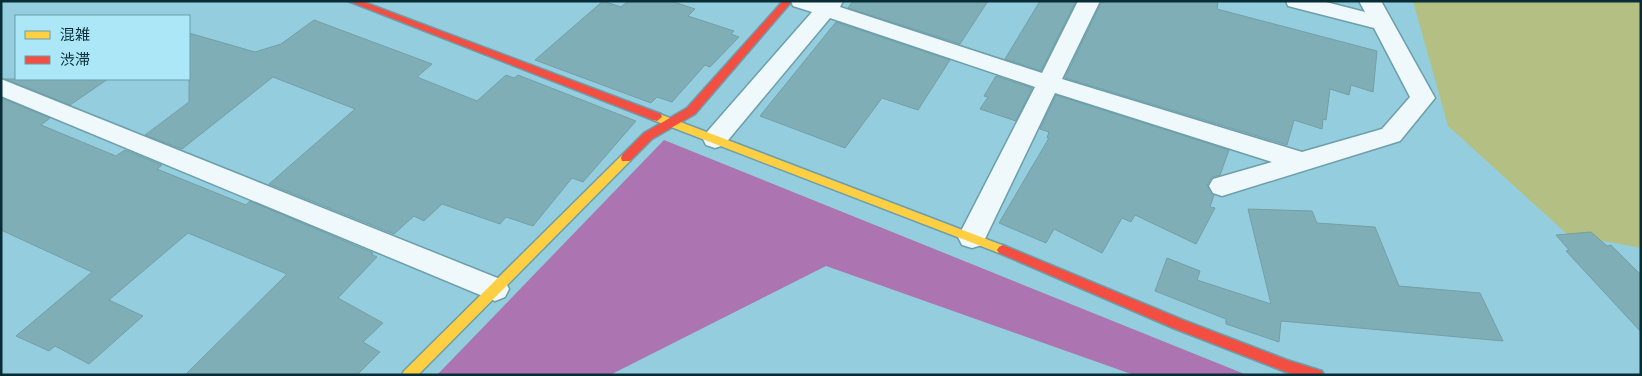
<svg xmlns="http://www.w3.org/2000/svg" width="1642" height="376" font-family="'Crimson Pro','Noto Sans JP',serif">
  <rect width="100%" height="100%" fill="#94cede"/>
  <path fill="#b3bf83" d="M 1413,1 L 1641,1 L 1641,248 L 1567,234 L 1448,126 Z"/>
  <path fill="#ac74b1" d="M 664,140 L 1247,375 L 1134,375 L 826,266 L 610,375 L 437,375 Z"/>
  <g fill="#7faeb6" stroke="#749fa6">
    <path d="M 603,1 L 621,7 L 628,1 L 671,1 L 695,9 L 688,16 L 734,31 L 731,34 L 739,37 L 710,67 L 705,65 L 672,102 L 657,97 L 651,103 L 535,60 Z"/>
    <path d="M 853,1 L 988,1 L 960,44 L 848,8 Z"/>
    <path d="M 1040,1 L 1076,1 L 1041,71 L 1005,59 Z"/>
    <path d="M 1102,1 L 1218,1 L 1217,9 L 1377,51 L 1373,92 L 1351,85 L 1349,95 L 1330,89 L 1326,120 L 1323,119 L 1322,129 L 1294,120 L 1287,145 L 1065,78 Z"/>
    <path d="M 314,20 L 432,64 L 417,77 L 477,101 L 506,75 L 514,78 L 518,75 L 636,121 L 583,182 L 572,178 L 533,226 L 506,217 L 500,224 L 442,204 L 424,221 L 414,216 L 394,234 L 269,184 L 355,109 L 273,77 L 182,149 L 145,135 L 189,102 L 189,33 L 255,52 L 281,44 Z"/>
    <path d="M 836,22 L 950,60 L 918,110 L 882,98 L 845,148 L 760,116 Z"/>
    <path d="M 996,76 L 1032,88 L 1016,121 L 980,109 L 988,97 L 984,96 Z"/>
    <path d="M 5,79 L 108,79 L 70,105 Z"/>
    <path d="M 1056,95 L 1229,150 L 1220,175 L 1212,177 L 1207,185 L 1214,195 L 1210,207 L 1215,208 L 1196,244 L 1135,215 L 1131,222 L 1122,218 L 1102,253 L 1054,229 L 1046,243 L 999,223 L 1049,138 L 1047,138 L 1049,132 L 1040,129 Z"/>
    <path d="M 1,98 L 50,118 L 41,125 L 116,156 L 125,150 L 162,165 L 157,169 L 246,205 L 250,201 L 373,253 L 371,254 L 377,257 L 338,298 L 383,323 L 363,342 L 380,352 L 357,375 L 185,375 L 287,274 L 188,233 L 109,300 L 143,316 L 89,364 L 55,346 L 49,351 L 16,336 L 92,272 L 1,230 Z"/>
    <path d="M 1248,209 L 1312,211 L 1317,223 L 1375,227 L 1399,286 L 1480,293 L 1503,341 L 1281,321 L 1279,342 L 1226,324 L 1226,319 L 1155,291 L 1167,258 L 1200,271 L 1197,280 L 1271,304 Z"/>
    <path d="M 1591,232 L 1607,246 L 1611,245 L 1641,275 L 1641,332 L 1566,251 L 1569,250 L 1556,235 Z"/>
  </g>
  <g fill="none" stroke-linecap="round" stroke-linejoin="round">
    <defs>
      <g id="street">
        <path d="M 791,1 L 843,1 L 840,7 L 1042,73 L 1078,1 L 1100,1 L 1062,79 L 1302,152 L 1382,129 L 1410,97 L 1374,28 L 1288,6 L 1286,1 L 1322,1 L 1365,12 L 1359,1 L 1381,1 L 1435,98 L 1400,141 L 1222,196 L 1213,193 L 1209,186 L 1213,179 L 1272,162 L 1055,93 L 982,245 L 972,248 L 962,245 L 958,237 L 1035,87 L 830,18 L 724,145 L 715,148 L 706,145 L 703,139 L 706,133 L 812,12 L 793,6 Z"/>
        <path d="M 1,79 L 505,281 L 509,289 L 505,297 L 495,301 L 485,297 L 1,96 Z"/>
      </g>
      <g id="slow">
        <path d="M 657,113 L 1007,247 L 1009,250 L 1007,253 L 999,253 L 653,120 L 652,117 Z"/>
        <path d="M 626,154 L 631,158 L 630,161 L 418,375 L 402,375 L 404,371 L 622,155 Z"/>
      </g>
      <g id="jam">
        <path d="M 348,1 L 361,1 L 661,114 L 662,117 L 657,121 L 653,120 Z"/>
        <path d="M 783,1 L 792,1 L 695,114 L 652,139 L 630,161 L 622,161 L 621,158 L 622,155 L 644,133 L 687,108 Z"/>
        <path d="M 1003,245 L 1183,320 L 1287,360 L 1322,371 L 1324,375 L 1296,375 L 1286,372 L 1173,328 L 999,253 L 997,250 L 999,247 Z"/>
      </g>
    </defs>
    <use href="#street" stroke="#6c9eab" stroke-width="3"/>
    <use href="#slow" stroke="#6c9eab" stroke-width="3"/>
    <use href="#jam" stroke="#6c9eab" stroke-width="3"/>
    <use href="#street" fill="#eff8fa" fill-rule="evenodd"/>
    <use href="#slow" fill="#ffcf43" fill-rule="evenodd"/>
    <use href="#jam" fill="#f24e42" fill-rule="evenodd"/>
  </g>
  <rect width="1642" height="376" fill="none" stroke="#092d36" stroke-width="5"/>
  <rect x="15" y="15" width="175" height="65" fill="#ace7f8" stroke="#6b9daa"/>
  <rect x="25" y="31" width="25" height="8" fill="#ffcf43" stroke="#6b9daa"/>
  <text x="60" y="40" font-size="15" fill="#092d36">混雑</text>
  <rect x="25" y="56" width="25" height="8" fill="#f24e42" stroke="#6b9daa"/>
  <text x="60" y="65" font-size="15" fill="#092d36">渋滞</text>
</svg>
